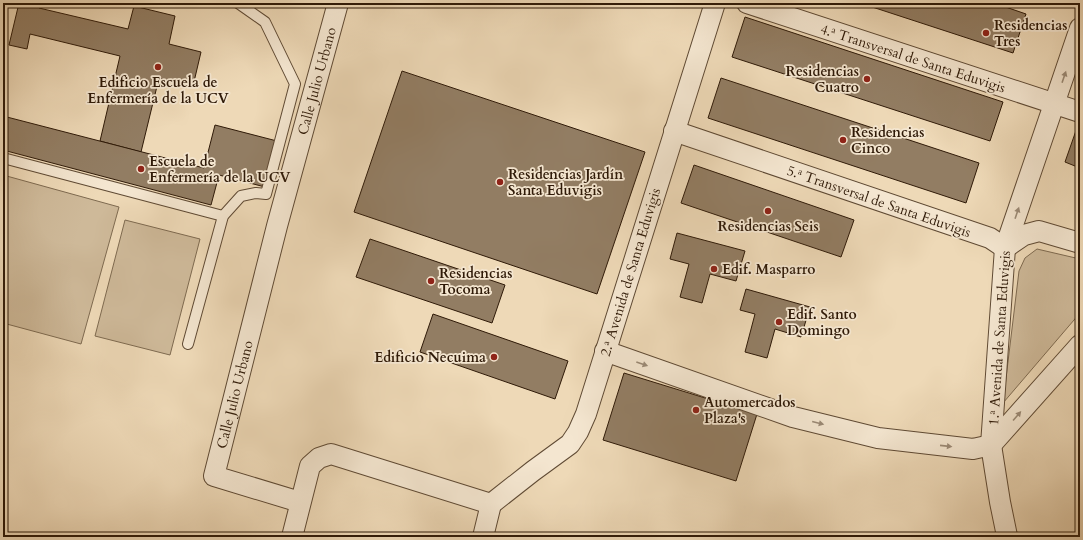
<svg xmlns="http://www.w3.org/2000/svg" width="1083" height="540" font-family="Cardo,serif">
  <rect width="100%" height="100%" fill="#eed9b7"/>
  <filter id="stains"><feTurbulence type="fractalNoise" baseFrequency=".005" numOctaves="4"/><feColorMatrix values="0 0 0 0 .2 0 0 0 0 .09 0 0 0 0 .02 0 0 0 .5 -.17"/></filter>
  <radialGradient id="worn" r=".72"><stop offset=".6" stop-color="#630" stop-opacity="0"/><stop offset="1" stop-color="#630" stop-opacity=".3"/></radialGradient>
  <g fill="#ceb999" stroke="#7e6a50">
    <path d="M 3,175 L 119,207 L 81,344 L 3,323 Z"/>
    <path d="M 125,220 L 200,239 L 170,355 L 95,336 Z"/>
    <path d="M 1037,249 L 1080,259 L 1080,313 L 1003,403 L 1019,271 L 1025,258 Z"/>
  </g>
  <g fill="#927d63" stroke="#2f1a08">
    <path d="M 19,3 L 40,3 L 39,8 L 128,29 L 134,6 L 175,16 L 169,44 L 201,52 L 193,86 L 159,78 L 141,152 L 100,141 L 120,56 L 30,34 L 27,49 L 9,45 Z"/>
    <path d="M 860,3 L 994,3 L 1026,14 L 1013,53 Z"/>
    <path d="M 745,17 L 1003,102 L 990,141 L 732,57 Z"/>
    <path d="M 402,71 L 645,152 L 597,294 L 354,212 Z"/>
    <path d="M 721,78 L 979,163 L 966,203 L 708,118 Z"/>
    <path d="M 3,116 L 204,168 L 215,125 L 277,141 L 265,187 L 219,175 L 211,205 L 3,150 Z"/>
    <path d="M 1079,122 L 1080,122 L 1080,168 L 1065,162 Z"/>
    <path d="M 694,165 L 854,220 L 841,257 L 681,203 Z"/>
    <path d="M 677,233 L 745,251 L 736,281 L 710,274 L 702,303 L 680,297 L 689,264 L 670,259 Z"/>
    <path d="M 370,239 L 505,285 L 492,323 L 356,277 Z"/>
    <path d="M 746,289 L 810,307 L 801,337 L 775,329 L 767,358 L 745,352 L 755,314 L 740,310 Z"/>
    <path d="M 433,314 L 568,361 L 555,399 L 420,352 Z"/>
    <path d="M 624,373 L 757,414 L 736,481 L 603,440 Z"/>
  </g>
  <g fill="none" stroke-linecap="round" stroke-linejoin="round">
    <defs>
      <g id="lane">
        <path d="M 3,158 L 223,216"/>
        <path d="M 188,344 L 223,216 L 241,196 L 256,193 L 266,194 L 295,84 L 265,22 L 238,3"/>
      </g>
      <g id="street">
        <path d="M 747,3 L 1080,112"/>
        <path d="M 674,131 L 990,238 L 1005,248 L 1024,235 L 1039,231 L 1080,243"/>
        <path d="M 605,351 L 793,417 L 878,438 L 973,449 L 991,445 L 1080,345"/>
        <path id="s1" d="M 300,502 L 214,476 L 277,226 L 338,3"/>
        <path d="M 491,504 L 533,471 L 570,444 L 578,432 L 586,414 L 715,3"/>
        <path d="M 292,537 L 310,466 L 319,458 L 331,454 L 491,504"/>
        <path d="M 483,537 L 491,504"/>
        <path d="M 1008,537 L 1007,536 L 1000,502 L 991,445 L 1005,248 L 1080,28"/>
      </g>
    </defs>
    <use href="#lane" stroke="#5f4a34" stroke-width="12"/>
    <use href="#street" stroke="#5f4a34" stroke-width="22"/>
    <use href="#lane" stroke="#f4e6d0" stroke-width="10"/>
    <use href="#street" stroke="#f4e6d0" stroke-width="20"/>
  </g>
  <defs><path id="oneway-solid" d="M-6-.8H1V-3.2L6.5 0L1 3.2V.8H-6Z"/></defs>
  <g fill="#9b8a76">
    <use href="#oneway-solid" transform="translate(1064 77) rotate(-71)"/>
    <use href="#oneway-solid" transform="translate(1017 213) rotate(-71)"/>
    <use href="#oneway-solid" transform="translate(642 364) rotate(19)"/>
    <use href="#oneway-solid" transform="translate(1017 416) rotate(-49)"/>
    <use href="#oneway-solid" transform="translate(818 423) rotate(14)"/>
    <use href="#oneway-solid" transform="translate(946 446) rotate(6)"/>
  </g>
  <g fill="#8f2418" stroke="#f4e6d0" stroke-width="1.5">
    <circle cx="986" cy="33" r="4"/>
    <circle cx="158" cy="67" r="4"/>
    <circle cx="867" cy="79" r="4"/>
    <circle cx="843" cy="140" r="4"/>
    <circle cx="141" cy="169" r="4"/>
    <circle cx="500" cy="182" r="4"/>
    <circle cx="768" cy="211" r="4"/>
    <circle cx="714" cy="269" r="4"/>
    <circle cx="431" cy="281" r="4"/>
    <circle cx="779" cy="322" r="4"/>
    <circle cx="494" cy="357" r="4"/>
    <circle cx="696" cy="410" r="4"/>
  </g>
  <g text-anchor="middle" stroke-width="3.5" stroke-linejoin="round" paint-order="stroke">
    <g font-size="14" font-weight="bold" fill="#2f1a08" stroke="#f4e6d0" text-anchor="start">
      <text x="994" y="30">Residencias<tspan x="994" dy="16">Tres</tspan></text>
      <text x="859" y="76" text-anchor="end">Residencias<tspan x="859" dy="16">Cuatro</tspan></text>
      <text x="158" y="87" text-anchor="middle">Edificio Escuela de<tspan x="158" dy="16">Enfermería de la UCV</tspan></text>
      <text x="851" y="137">Residencias<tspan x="851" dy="16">Cinco</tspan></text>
      <text x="149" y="166">Escuela de<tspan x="149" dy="16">Enfermería de la UCV</tspan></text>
      <text x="508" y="179">Residencias Jardín<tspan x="508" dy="16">Santa Eduvigis</tspan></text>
      <text x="768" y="231" text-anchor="middle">Residencias Seis</text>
      <text x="722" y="274">Edif. Masparro</text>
      <text x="439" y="278">Residencias<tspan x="439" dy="16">Tocoma</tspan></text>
      <text x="787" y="319">Edif. Santo<tspan x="787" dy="16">Domingo</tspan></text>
      <text x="486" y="362" text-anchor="end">Edificio Necuima</text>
      <text x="704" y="407">Automercados<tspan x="704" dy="16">Plaza's</tspan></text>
    </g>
    <g font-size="14" fill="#2f1a08" stroke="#f4e6d0">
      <text transform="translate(913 58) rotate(18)" y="5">4.ª Transversal de Santa Eduvigis</text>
      <text dy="5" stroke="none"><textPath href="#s1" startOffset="498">Calle Julio Urbano</textPath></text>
      <text transform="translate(879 201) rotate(19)" y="5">5.ª Transversal de Santa Eduvigis</text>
      <text transform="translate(630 272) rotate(-73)" y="5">2.ª Avenida de Santa Eduvigis</text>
      <text transform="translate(999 338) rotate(-86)" y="5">1.ª Avenida de Santa Eduvigis</text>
      <text dy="5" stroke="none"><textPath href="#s1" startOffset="174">Calle Julio Urbano</textPath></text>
    </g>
  </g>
  <rect width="1083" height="540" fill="none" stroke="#eed9b7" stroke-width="16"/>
  <rect x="4" y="4" width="1075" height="532" fill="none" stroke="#2f1a08" stroke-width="2"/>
  <rect x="8" y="8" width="1067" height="524" fill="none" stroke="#2f1a08"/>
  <rect width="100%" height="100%" filter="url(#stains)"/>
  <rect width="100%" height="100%" fill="url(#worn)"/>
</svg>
